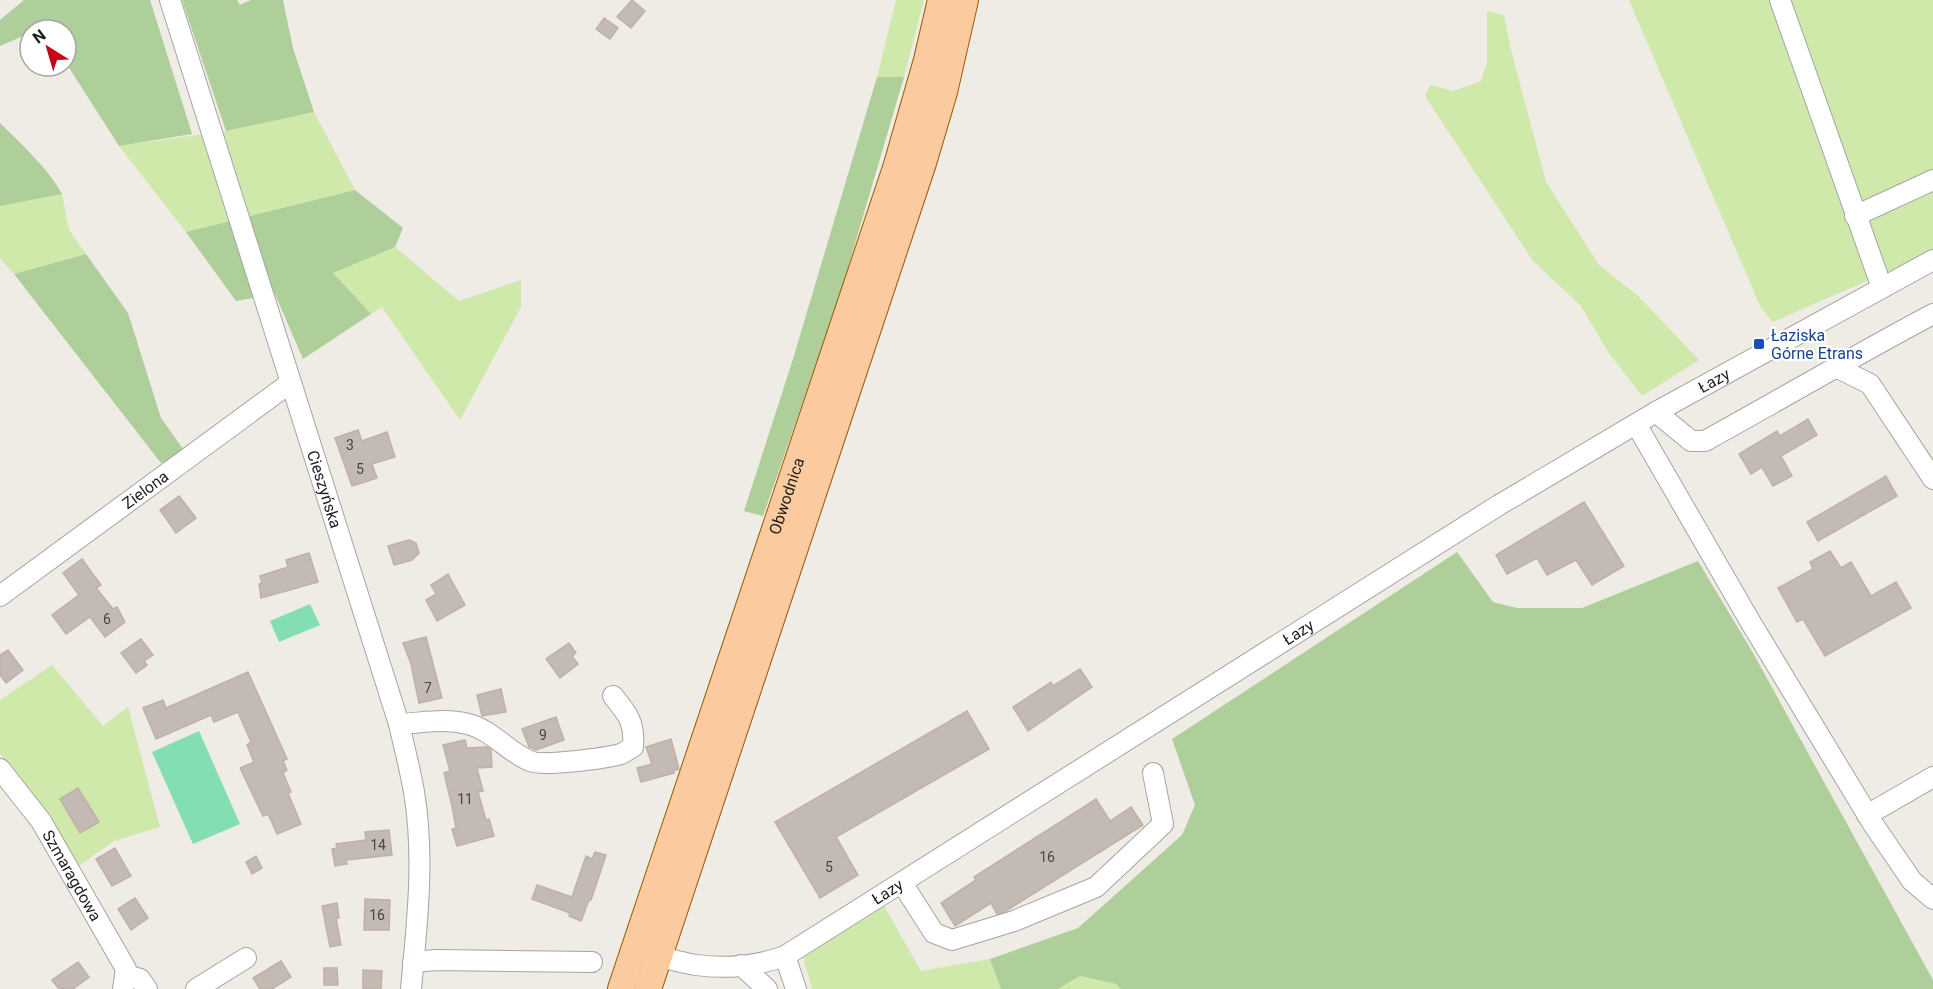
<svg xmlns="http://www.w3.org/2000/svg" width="1933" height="989" font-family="Roboto,sans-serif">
  <rect width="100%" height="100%" fill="#efebe5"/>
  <g fill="#cfe9ab">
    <path d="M 896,0 L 924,0 L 904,77 L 877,77 Z"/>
    <path d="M 1629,0 L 1933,0 L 1933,252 L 1773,322 L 1761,308 Z"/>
    <path d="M 1487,11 L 1504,15 L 1511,50 L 1546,182 L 1599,265 L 1637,295 L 1699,360 L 1642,396 L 1608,352 L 1581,306 L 1533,261 L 1425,96 L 1430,85 L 1454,91 L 1481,81 L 1487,62 Z"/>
    <path d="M 314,112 L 355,190 L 186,232 L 119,146 L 226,131 Z"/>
    <path d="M 62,194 L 69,230 L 86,254 L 14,274 L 0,258 L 0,206 Z"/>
    <path d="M 395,247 L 459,301 L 521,280 L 521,307 L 460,420 L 382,307 L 371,314 L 332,273 Z"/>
    <path d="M 52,665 L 103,726 L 128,707 L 160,827 L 114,841 L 74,869 L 47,817 L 0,754 L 0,700 Z"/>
    <path d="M 883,904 L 921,971 L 990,959 L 1001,989 L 812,989 L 803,957 Z"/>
    <path d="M 1080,976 L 1116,984 L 1121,989 L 1058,989 Z"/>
  </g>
  <g fill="#aece9a">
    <path d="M 24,0 L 150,0 L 192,134 L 119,146 L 66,63 L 66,30 L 30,30 L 30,33 L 0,46 L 0,20 Z"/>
    <path d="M 182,0 L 237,0 L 240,5 L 251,0 L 283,0 L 293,48 L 314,112 L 226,131 Z"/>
    <path d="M 877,77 L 904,77 L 839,298 L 763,516 L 744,511 L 793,359 Z"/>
    <path d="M 0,123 C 22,145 47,167 62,194 L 0,206 Z"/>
    <path d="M 355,190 L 403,228 L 395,247 L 333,273 L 371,314 L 303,359 L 275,294 L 236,301 L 186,232 Z"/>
    <path d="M 86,254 L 128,313 L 161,418 L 186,453 L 161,463 L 14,274 Z"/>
    <path d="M 1457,552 L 1493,602 L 1517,608 L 1582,608 L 1698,561 L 1753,653 L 1933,980 L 1933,989 L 1121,989 L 1116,984 L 1080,976 L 1058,989 L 1001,989 L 990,959 L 1078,928 L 1182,835 L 1195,805 L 1172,739 Z"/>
  </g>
  <g fill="#83deb2">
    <path d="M 310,604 L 320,625 L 279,642 L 270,621 Z"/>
    <path d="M 199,731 L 240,824 L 193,844 L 152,752 Z"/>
  </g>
  <g fill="#c4bab4" stroke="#c1b0a7" stroke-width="1.5">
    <path d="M 632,0 L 645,11 L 631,28 L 617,17 Z"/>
    <path d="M 604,18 L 618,28 L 610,39 L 596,29 Z"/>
    <path d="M 1808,419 L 1817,435 L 1781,456 L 1792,476 L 1773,486 L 1762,467 L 1751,474 L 1739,454 L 1777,431 L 1780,436 Z"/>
    <path d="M 358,430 L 362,441 L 387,432 L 395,457 L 372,464 L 377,478 L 352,486 L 335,438 Z"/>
    <path d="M 1886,476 L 1897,496 L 1818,541 L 1807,522 Z"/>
    <path d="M 179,496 L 196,518 L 176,533 L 160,510 Z"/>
    <path d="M 1584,502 L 1624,566 L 1592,585 L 1576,560 L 1547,575 L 1537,558 L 1507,574 L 1496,555 Z"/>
    <path d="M 409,540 L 416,543 L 419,553 L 412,560 L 394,565 L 388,546 Z"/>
    <path d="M 1830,551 L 1841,568 L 1851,562 L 1871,596 L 1896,582 L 1911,608 L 1825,656 L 1803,619 L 1797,622 L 1778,588 L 1813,569 L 1810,562 Z"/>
    <path d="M 309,553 L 318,582 L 261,598 L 259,584 L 262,583 L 260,576 L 288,567 L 286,560 Z"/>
    <path d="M 82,559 L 101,585 L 96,588 L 113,609 L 117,607 L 125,622 L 105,637 L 90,617 L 66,634 L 52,615 L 79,595 L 63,573 Z"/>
    <path d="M 448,574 L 465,605 L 437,621 L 426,600 L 436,594 L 431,585 Z"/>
    <path d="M 426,637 L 442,698 L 419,703 L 411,664 L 403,643 Z"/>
    <path d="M 141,639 L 153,655 L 144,661 L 147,665 L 136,673 L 121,653 Z"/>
    <path d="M 569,643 L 576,653 L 572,656 L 578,664 L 560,678 L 546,659 Z"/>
    <path d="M 8,650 L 23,670 L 6,683 L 0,675 L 0,655 Z"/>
    <path d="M 1080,669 L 1092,687 L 1028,731 L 1013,707 L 1051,682 L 1053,686 Z"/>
    <path d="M 248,672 L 287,759 L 283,761 L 287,770 L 283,773 L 291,792 L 288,793 L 301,824 L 277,834 L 268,814 L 263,816 L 240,768 L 254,762 L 247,745 L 251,742 L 238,712 L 214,722 L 211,715 L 156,739 L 143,708 L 163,700 L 166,708 Z"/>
    <path d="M 501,689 L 506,712 L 482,716 L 477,695 Z"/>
    <path d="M 967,711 L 989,749 L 836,837 L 858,875 L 820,898 L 775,822 Z"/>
    <path d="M 556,717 L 564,740 L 536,750 L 529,747 L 522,729 Z"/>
    <path d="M 671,739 L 679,769 L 673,771 L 674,773 L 641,782 L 637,768 L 652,764 L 646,747 Z"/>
    <path d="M 465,740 L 467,748 L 487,747 L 491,750 L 492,767 L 477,768 L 483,791 L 478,792 L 486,820 L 489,819 L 494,836 L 457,846 L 452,829 L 456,828 L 452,806 L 444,773 L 450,771 L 443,745 Z"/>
    <path d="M 78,788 L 99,822 L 80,833 L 60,799 Z"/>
    <path d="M 1096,799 L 1110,821 L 1131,807 L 1143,825 L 1006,911 L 997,914 L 991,903 L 955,926 L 941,903 L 976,880 L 974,877 Z"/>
    <path d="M 389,830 L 392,855 L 346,860 L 347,864 L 335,866 L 332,849 L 337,848 L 336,844 L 366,840 L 365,832 Z"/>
    <path d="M 115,848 L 131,876 L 112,886 L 96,859 Z"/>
    <path d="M 595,852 L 606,855 L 591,900 L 589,900 L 581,921 L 569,916 L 570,913 L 532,899 L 537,885 L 572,897 L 586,856 L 592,859 Z"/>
    <path d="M 256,856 L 262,868 L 252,874 L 246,862 Z"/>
    <path d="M 135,898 L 148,918 L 131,930 L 118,909 Z"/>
    <path d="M 365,899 L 390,900 L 389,930 L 364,930 Z"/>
    <path d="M 337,903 L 339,918 L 336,918 L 341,945 L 330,947 L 322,906 Z"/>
    <path d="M 281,961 L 291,977 L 272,989 L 260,989 L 253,978 Z"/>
    <path d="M 78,962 L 89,977 L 73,989 L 59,989 L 52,980 Z"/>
    <path d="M 324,968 L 337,968 L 338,985 L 324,985 Z"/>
    <path d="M 363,970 L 382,971 L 381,989 L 363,989 Z"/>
  </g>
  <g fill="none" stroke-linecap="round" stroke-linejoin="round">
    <defs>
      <g id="minor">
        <path id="s1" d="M 170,0 L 399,724 C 404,746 410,769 414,792 C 425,857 417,924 411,989"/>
        <path d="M 1780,0 L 1882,288"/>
        <path d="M 1855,216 L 1933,180"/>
        <path d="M 1838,368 L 1870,384 L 1933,479"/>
        <path d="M 1656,412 L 1691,441 L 1705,441 C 1781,399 1856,355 1933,314"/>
        <path d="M 1636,424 L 1751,623 L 1873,824 L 1912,881 L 1933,899"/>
        <path id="s2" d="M 0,596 L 290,383"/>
        <path d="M 399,724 C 423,723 444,718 468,724 C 492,730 508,752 530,761 C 542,767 606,758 621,754 C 625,752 629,749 633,747 C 635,723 628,714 613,696"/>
        <path id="s3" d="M 0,769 L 41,821 L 126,969 L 123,989"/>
        <path d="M 1867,815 L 1933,777"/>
        <path d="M 902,883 L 934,933 L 952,940 L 1014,921 L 1096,887 L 1163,824 L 1153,773"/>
        <path d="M 785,956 L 796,989"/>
        <path id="s4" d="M 658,957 C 671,959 683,963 696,965 C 725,969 757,966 785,956 L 1499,505 L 1656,412 L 1933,260"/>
        <path d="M 413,962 L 436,960 L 592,962"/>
        <path d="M 741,965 L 767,989"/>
        <path d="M 125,975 L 140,979 L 147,989"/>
        <path d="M 196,989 L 246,958"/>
      </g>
      <g id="major">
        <path id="s5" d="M 621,989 L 896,168 L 927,60 L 941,0"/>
        <path d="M 648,989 L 923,163 L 944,92 L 965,0"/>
      </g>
    </defs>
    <use href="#minor" stroke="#a5a5a5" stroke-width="22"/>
    <use href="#major" stroke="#985801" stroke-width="28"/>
    <use href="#minor" stroke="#fff" stroke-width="20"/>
    <use href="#major" stroke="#fbca9e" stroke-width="26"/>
  </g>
  <rect fill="#1a4fb4" stroke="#fff" stroke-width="2" x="1753" y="338" width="12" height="12" rx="3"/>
  <g text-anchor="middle" stroke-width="4.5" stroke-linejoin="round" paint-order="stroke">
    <g font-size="14" fill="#484544">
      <text x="350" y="450">3</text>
      <text x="360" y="474">5</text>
      <text x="107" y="624">6</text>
      <text x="428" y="693">7</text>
      <text x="543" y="740">9</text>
      <text x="465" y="804">11</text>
      <text x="378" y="850">14</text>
      <text x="1047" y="862">16</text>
      <text x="829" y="872">5</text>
      <text x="377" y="920">16</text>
    </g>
    <g font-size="16" fill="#164399" stroke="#fff" text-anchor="start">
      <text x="1771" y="341">Łaziska<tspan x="1771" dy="18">Górne Etrans</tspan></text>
    </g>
    <g font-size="16" fill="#1e1e1e" stroke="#fff">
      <text dy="6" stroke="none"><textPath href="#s4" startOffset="1222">Łazy</textPath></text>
      <text dy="6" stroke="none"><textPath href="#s2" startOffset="180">Zielona</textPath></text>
      <text dy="6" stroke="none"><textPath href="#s1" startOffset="513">Cieszyńska</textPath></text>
      <text dy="6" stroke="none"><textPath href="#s5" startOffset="520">Obwodnica</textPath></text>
      <text dy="6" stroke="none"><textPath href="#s4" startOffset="736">Łazy</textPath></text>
      <text dy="6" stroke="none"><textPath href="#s3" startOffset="129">Szmaragdowa</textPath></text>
      <text dy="6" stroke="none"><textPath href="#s4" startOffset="250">Łazy</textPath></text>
    </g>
  </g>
  <g transform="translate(48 48) rotate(323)"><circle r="28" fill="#ffffff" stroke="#a5a5a5" stroke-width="1.5"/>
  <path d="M0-4.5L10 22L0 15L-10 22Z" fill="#cb0114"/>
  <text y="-9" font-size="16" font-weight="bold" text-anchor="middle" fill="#1e1e1e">N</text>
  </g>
</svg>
